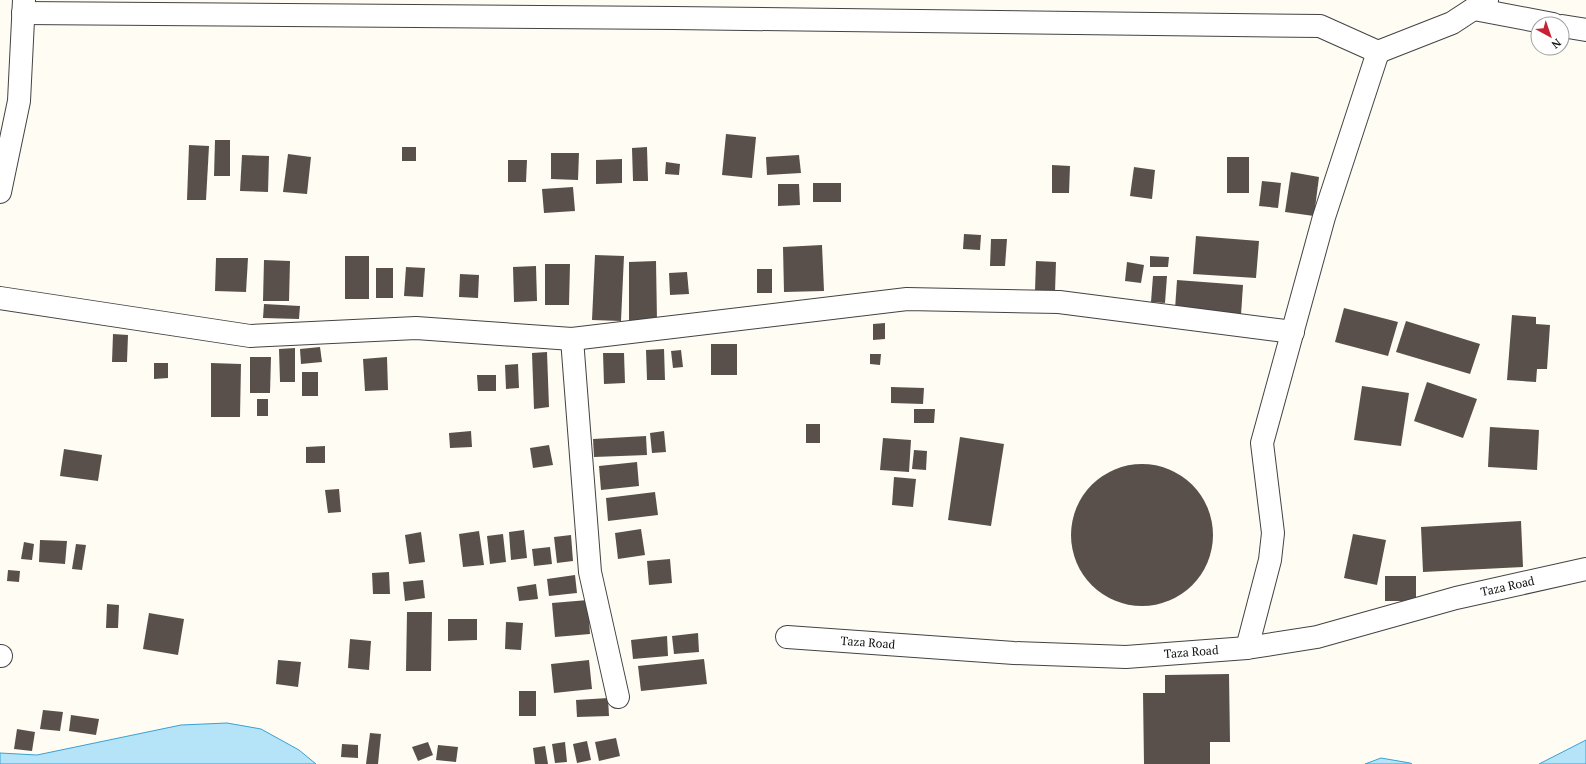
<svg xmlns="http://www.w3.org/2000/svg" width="1586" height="764" font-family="'PT Serif',serif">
  <rect width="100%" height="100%" fill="#fffcf3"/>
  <g fill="#b5e4f9" stroke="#39a1d3">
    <path d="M 227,723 L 261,729 L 299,750 L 316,764 L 0,764 L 0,753 L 37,755 L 181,725 Z"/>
    <path d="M 1586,740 L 1586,764 L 1539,764 Z"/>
    <path d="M 1381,758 L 1410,763 L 1412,764 L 1365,764 Z"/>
  </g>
  <g fill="#59504c">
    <path d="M 726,134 L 756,137 L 752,178 L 722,175 Z"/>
    <path d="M 215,140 L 230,140 L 230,176 L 214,176 Z"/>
    <path d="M 189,145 L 209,146 L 206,200 L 187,200 Z"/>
    <rect x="402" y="147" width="14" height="14"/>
    <path d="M 647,147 L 648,181 L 633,181 L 632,148 Z"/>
    <path d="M 551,153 L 579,153 L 578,180 L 551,179 Z"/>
    <path d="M 288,154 L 311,157 L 307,194 L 283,192 Z"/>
    <path d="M 242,155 L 269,156 L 268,192 L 240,191 Z"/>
    <path d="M 799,155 L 801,173 L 767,175 L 766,157 Z"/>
    <rect x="1227" y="157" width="22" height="36"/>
    <path d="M 622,159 L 622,183 L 596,184 L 596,160 Z"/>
    <path d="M 508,160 L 527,160 L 526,182 L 508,182 Z"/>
    <path d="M 666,162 L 680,164 L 679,175 L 665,174 Z"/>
    <path d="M 1052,165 L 1070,166 L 1069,193 L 1052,193 Z"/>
    <path d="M 1134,167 L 1155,170 L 1152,199 L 1130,196 Z"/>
    <path d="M 1291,172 L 1319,177 L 1314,216 L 1285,212 Z"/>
    <path d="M 1262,181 L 1281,183 L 1278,208 L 1259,206 Z"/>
    <rect x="813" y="183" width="28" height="19"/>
    <path d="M 778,184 L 799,184 L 800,205 L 778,206 Z"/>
    <path d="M 573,187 L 575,211 L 544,213 L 542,189 Z"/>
    <path d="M 964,234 L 981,235 L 980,250 L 963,249 Z"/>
    <path d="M 1196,236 L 1259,241 L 1256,278 L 1193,274 Z"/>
    <path d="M 991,239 L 1007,239 L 1005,266 L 990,266 Z"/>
    <path d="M 822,245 L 824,291 L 784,292 L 783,247 Z"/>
    <path d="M 595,255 L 624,256 L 621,321 L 592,320 Z"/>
    <rect x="345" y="256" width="24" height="43"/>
    <path d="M 1150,256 L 1169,257 L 1168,267 L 1150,267 Z"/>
    <path d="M 216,258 L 248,258 L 246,292 L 215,291 Z"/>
    <path d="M 264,260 L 290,261 L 289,301 L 263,301 Z"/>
    <path d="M 656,261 L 657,321 L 629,321 L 629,262 Z"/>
    <path d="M 1036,261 L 1056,262 L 1055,292 L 1035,291 Z"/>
    <path d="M 1127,262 L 1144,265 L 1141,283 L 1125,281 Z"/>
    <path d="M 545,264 L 570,264 L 569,305 L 545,305 Z"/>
    <path d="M 536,266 L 537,301 L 514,302 L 513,267 Z"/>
    <path d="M 406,267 L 425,268 L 423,297 L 404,296 Z"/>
    <rect x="376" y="268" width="17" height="30"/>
    <rect x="757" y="269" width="15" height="24"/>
    <path d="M 687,272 L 689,294 L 670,295 L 669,273 Z"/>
    <path d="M 460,274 L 479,275 L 478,298 L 459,297 Z"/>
    <path d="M 1153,276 L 1167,276 L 1165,303 L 1151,302 Z"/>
    <path d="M 1177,280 L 1243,285 L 1241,315 L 1175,309 Z"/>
    <path d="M 264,304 L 300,306 L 299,319 L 263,318 Z"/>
    <path d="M 1344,308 L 1398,322 L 1388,356 L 1335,342 Z"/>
    <path d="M 1512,315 L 1536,317 L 1536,324 L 1550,325 L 1547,369 L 1537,369 L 1536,382 L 1507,380 Z"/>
    <path d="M 1406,321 L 1480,344 L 1470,374 L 1396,352 Z"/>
    <path d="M 885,323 L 885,339 L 873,340 L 873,324 Z"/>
    <path d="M 113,334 L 128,335 L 127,362 L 112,362 Z"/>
    <rect x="711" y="344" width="26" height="31"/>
    <path d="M 320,347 L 322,362 L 301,364 L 300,349 Z"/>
    <path d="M 295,348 L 295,382 L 280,382 L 279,349 Z"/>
    <path d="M 664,349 L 665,380 L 647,380 L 646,350 Z"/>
    <path d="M 681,350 L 683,367 L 673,368 L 671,351 Z"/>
    <path d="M 547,352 L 549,407 L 534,409 L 532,353 Z"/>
    <path d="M 603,353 L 624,353 L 625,383 L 604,384 Z"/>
    <path d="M 870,354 L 881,354 L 880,365 L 870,364 Z"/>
    <path d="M 250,357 L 271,357 L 270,393 L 250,393 Z"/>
    <path d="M 387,357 L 388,390 L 365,391 L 363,359 Z"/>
    <path d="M 154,363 L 168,363 L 168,378 L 154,379 Z"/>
    <path d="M 211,363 L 241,364 L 240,417 L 211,417 Z"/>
    <path d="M 518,364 L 519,388 L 506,389 L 505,365 Z"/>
    <rect x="302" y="372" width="16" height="24"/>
    <path d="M 477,375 L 496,375 L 496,391 L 478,391 Z"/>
    <path d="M 1427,382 L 1477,399 L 1463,438 L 1414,421 Z"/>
    <path d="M 1362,386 L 1409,393 L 1401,446 L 1354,440 Z"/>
    <path d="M 891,387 L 924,388 L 923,404 L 891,403 Z"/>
    <rect x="257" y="399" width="11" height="17"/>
    <path d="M 914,409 L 935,409 L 934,423 L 914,423 Z"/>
    <rect x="806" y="424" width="14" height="19"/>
    <path d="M 1490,427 L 1539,430 L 1537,470 L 1488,467 Z"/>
    <path d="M 471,431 L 472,447 L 450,448 L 449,433 Z"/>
    <path d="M 664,431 L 666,452 L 652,453 L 650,433 Z"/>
    <path d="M 646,436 L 647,455 L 594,457 L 593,439 Z"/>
    <path d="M 960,437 L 1004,444 L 991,526 L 948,520 Z"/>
    <path d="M 883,438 L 911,440 L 909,472 L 880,470 Z"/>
    <path d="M 549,445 L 553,465 L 533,468 L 530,448 Z"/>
    <path d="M 325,446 L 325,463 L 306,463 L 306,447 Z"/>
    <path d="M 64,449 L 102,455 L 98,481 L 60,476 Z"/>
    <path d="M 914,450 L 927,451 L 926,470 L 912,469 Z"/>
    <path d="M 637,462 L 639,486 L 601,490 L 599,466 Z"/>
    <circle cx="1142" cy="535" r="71"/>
    <path d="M 894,477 L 916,479 L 913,507 L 892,505 Z"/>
    <path d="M 339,489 L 341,512 L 328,513 L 325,490 Z"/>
    <path d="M 655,492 L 658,515 L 608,521 L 606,498 Z"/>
    <path d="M 1521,521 L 1523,567 L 1423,572 L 1421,527 Z"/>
    <path d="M 641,529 L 645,555 L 618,559 L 615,533 Z"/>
    <path d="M 524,530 L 527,558 L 511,560 L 509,532 Z"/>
    <path d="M 479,531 L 484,565 L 463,567 L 459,534 Z"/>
    <path d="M 421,532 L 425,562 L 409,564 L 405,535 Z"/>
    <path d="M 503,534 L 506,562 L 490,564 L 487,536 Z"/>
    <path d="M 1353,534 L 1386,540 L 1377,585 L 1344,578 Z"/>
    <path d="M 571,535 L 573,561 L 557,563 L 554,537 Z"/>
    <path d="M 40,540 L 67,541 L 65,564 L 39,562 Z"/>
    <path d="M 24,542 L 34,544 L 32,560 L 21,559 Z"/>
    <path d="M 76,544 L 86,545 L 82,570 L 72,569 Z"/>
    <path d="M 550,547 L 552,564 L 534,566 L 532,549 Z"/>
    <path d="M 670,559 L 672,583 L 649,585 L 647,561 Z"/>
    <path d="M 8,570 L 20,571 L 19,582 L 7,581 Z"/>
    <path d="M 389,572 L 390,594 L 373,594 L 372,573 Z"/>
    <path d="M 575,575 L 577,593 L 549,596 L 547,579 Z"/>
    <rect x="1385" y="576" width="31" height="25"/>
    <path d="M 423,580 L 425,598 L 405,601 L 403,582 Z"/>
    <path d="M 536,584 L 538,599 L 519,601 L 517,587 Z"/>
    <path d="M 588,600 L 590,634 L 555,637 L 552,603 Z"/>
    <path d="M 107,604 L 119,605 L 118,628 L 106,628 Z"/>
    <path d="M 407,612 L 432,612 L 431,671 L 406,671 Z"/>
    <path d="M 149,613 L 184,619 L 178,655 L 143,649 Z"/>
    <path d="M 448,619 L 477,619 L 477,640 L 448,641 Z"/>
    <path d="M 506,622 L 523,623 L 521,650 L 505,649 Z"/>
    <path d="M 698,633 L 699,652 L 674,654 L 672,636 Z"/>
    <path d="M 667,636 L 668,656 L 633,659 L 631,640 Z"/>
    <path d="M 350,639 L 371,641 L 369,670 L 348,668 Z"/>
    <path d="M 704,659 L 707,684 L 641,691 L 638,666 Z"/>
    <path d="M 278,660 L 301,662 L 298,687 L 276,684 Z"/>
    <path d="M 589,660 L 592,689 L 554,693 L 551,664 Z"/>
    <path d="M 1229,674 L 1230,742 L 1210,742 L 1210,764 L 1144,764 L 1143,693 L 1165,693 L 1165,675 Z"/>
    <rect x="519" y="691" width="17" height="25"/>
    <path d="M 608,698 L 609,716 L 577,717 L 576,700 Z"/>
    <path d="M 43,710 L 63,712 L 60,731 L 40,729 Z"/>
    <path d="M 71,715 L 99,719 L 96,735 L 69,731 Z"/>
    <path d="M 17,729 L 35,732 L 32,751 L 14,749 Z"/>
    <path d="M 370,733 L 381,734 L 378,764 L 366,764 Z"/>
    <path d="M 616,738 L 620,756 L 599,761 L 595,742 Z"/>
    <path d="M 587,741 L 591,760 L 577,763 L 573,744 Z"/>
    <path d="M 428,742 L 433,755 L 418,761 L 412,747 Z"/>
    <path d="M 565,742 L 567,762 L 555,763 L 552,744 Z"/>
    <path d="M 342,744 L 358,745 L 358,758 L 341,757 Z"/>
    <path d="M 438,745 L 458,747 L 456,762 L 436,760 Z"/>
    <path d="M 545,746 L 548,764 L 535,764 L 533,748 Z"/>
  </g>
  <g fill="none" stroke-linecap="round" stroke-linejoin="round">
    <defs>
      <g id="minor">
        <path d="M 1474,9 L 1553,24"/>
        <path d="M 23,13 L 673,18 L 1320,26 L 1378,52 L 1452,23 L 1487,0"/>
        <path d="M 1562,26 L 1586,30"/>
        <path d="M 0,192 L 19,101 L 24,0"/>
        <path d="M 0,298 L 250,336 L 416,328 L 572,339 L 907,299 L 1059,302 L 1293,332"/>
        <path d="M 572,339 L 590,572 L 618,697"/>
        <path id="s1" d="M 787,637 L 1014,653 L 1126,657 L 1247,648 L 1317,637 L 1456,598 L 1586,569"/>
        <path d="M 1247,648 L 1270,560 L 1273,533 L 1262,443 L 1324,217 L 1378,52"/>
        <path d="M 0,656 L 1,656"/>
      </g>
    </defs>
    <use href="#minor" stroke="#434343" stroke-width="24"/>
    <use href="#minor" stroke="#fff" stroke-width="22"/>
  </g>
  <g text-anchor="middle" stroke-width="4" stroke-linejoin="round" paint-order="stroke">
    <g font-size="12" fill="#101010" stroke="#fff">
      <text dy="4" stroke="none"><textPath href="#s1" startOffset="729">Taza Road</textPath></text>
      <text dy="4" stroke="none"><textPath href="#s1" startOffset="81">Taza Road</textPath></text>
      <text dy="4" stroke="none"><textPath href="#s1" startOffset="405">Taza Road</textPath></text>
    </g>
  </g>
  <g transform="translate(1550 36) rotate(140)"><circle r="19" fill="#ffffff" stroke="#9f9f9f"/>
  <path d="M0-3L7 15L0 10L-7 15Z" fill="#c72135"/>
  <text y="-6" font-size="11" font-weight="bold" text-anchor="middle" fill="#101010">N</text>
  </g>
</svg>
